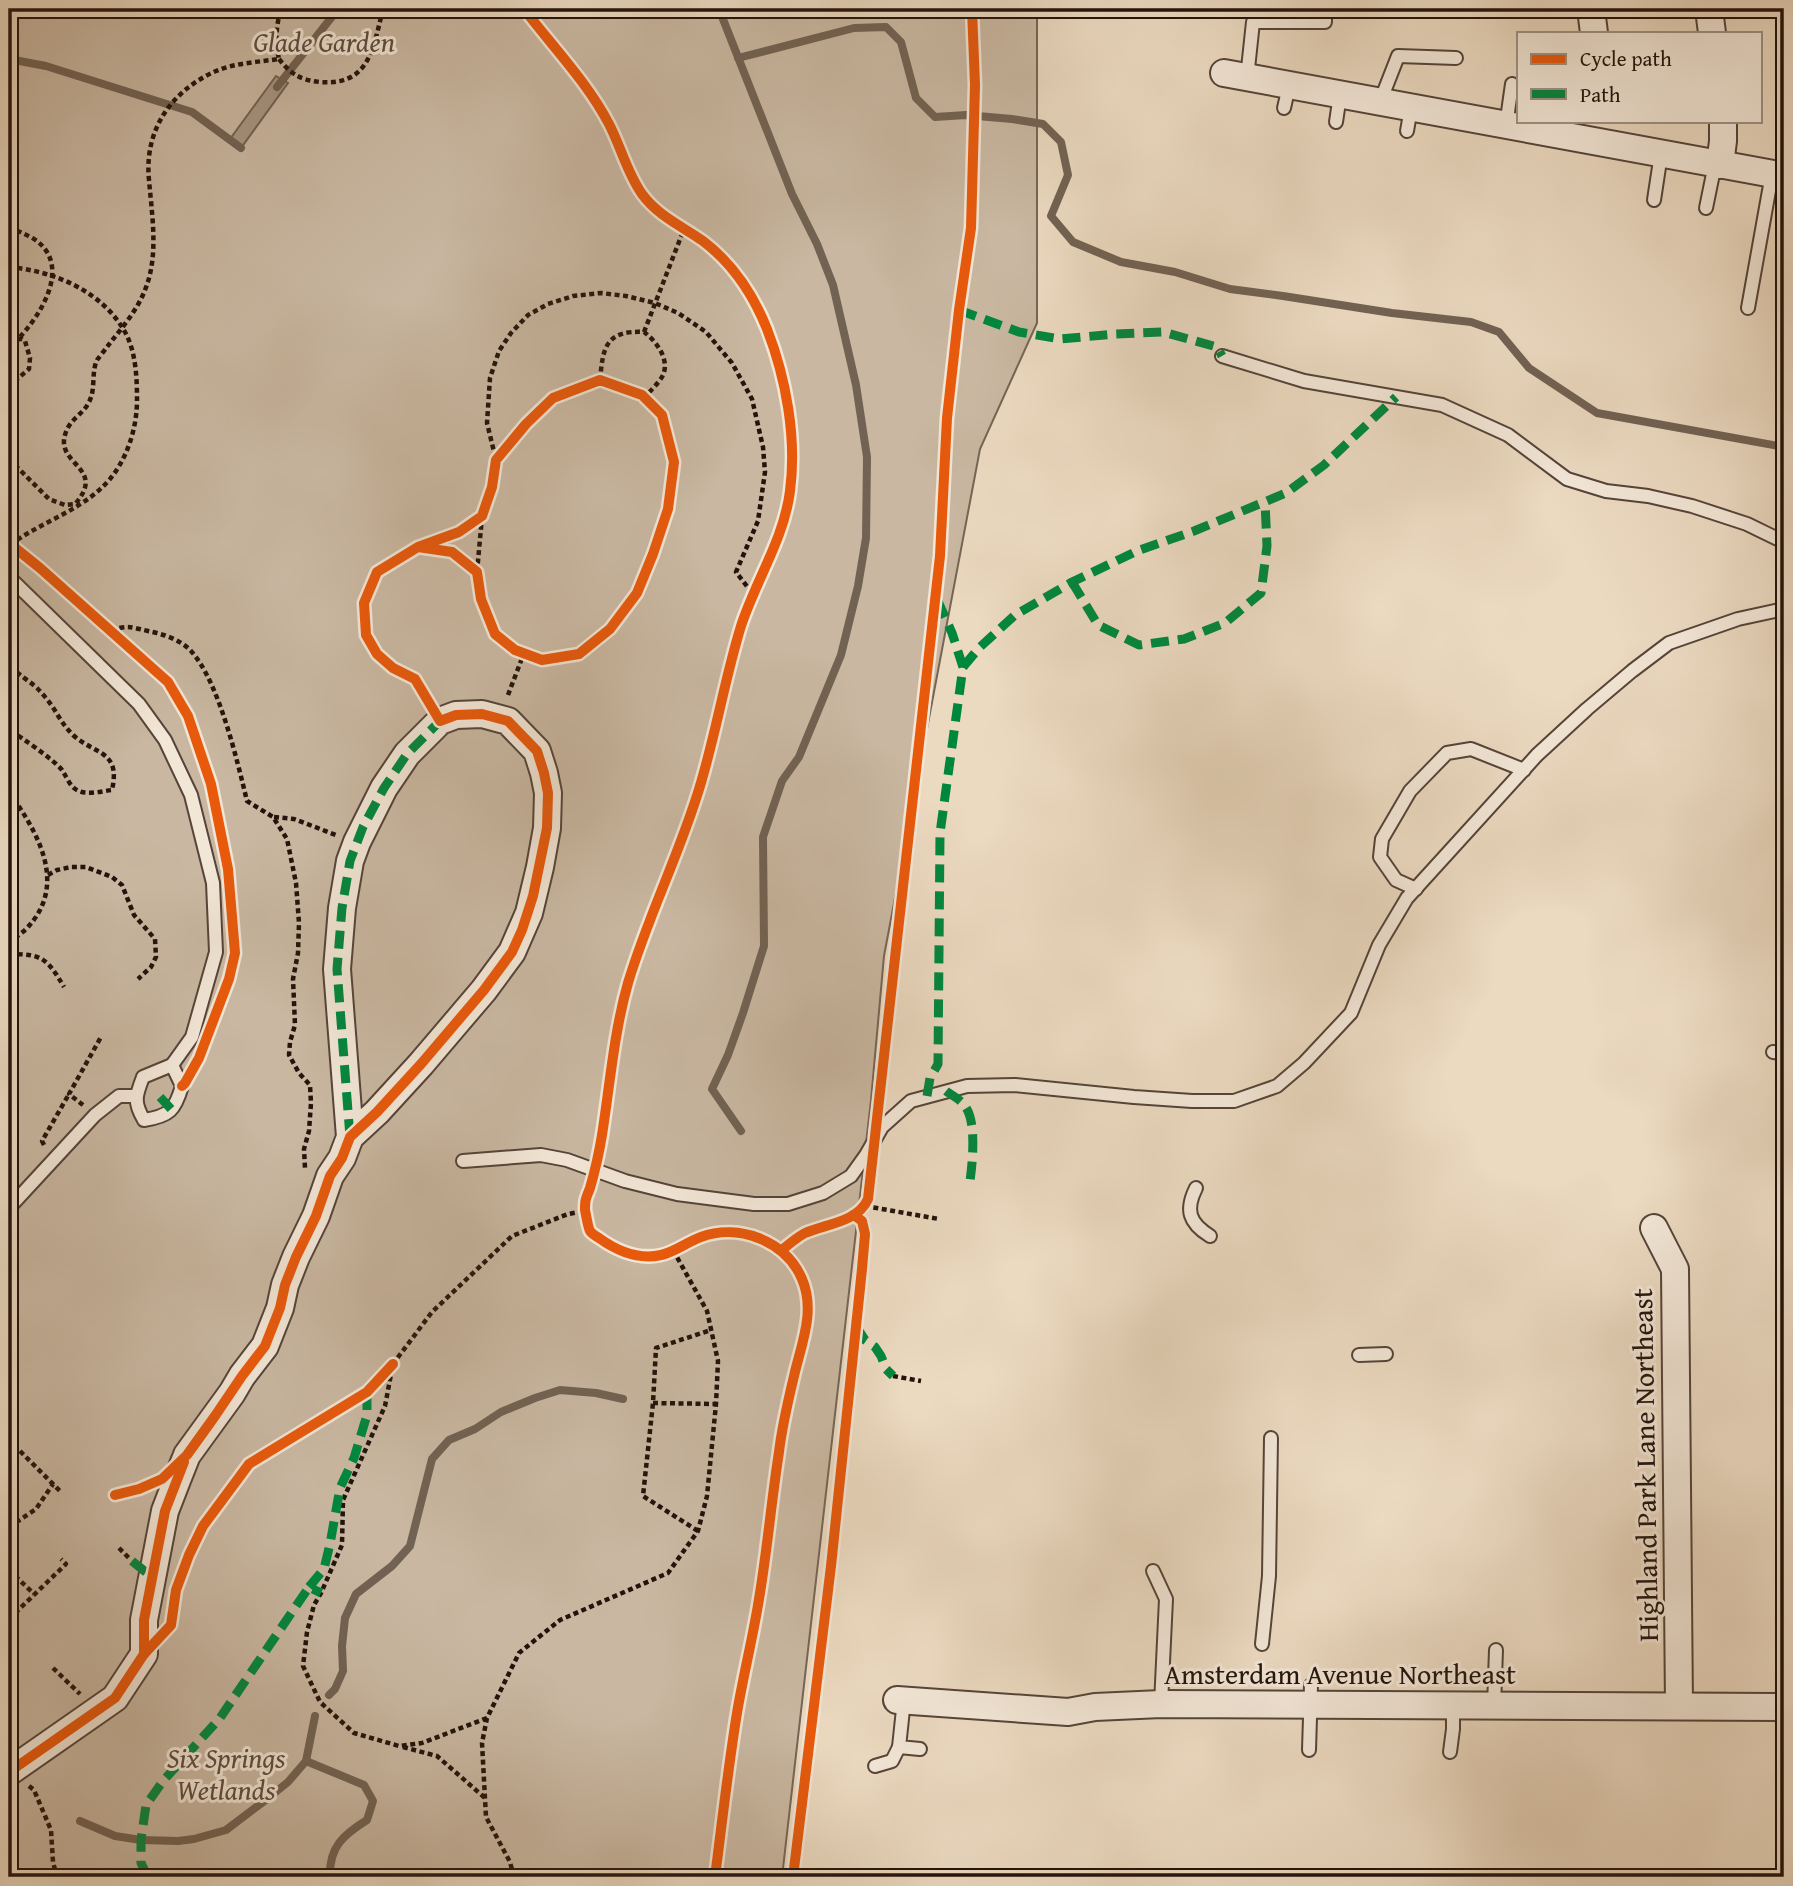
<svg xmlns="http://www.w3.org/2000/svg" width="1793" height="1886" font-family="'Gentium Book Plus',serif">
  <rect width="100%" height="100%" fill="#ebd9c0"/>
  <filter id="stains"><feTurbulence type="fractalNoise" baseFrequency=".00286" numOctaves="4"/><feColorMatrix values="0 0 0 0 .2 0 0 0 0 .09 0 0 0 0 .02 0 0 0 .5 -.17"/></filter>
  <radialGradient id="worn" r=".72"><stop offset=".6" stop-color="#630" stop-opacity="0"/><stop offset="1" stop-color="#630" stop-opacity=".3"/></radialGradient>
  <path fill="#c9b7a1" stroke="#766556" stroke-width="2" d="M 9,9 L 1037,9 L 1037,323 L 980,449 L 884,956 L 871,1100 L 782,1877 L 9,1877 Z"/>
  <path fill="#a79683" stroke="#726253" stroke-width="2" d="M 276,76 L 288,83 L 241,148 L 230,139 Z"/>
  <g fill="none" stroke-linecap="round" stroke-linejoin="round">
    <g stroke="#726253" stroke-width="8">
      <path d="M 719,9 L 792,194 L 817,244 L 833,285 L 856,385 L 867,457 L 866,538 L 858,586 L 841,655 L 799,757 L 782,781 L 763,837 L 764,946 L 743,1013 L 728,1055 L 712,1089 L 741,1131"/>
      <path d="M 738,58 L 854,28 L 886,27 L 901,42 L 916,98 L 935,117 L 966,115 L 1012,119 L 1043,124 L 1061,142 L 1068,175 L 1051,216 L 1073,242 L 1121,262 L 1175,272 L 1230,289 L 1283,296 L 1392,313 L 1471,322 L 1499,332 L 1529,368 L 1597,413 L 1784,447"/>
      <path d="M 9,59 L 46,66 L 192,112 L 241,148"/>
      <path d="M 277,87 L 338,9"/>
      <path d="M 329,1695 L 335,1689 L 343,1671 L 342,1646 L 345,1618 L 356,1594 L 392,1566 L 410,1546 L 432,1459 L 449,1440 L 475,1429 L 501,1412 L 535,1398 L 560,1390 L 596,1393 L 623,1399"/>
      <path d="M 306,1761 L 364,1785 L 373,1801 L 367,1820 C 343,1835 329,1847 330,1877"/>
      <path d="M 80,1821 L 115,1836 L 141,1840 L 178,1841 L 194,1839 L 226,1830 L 267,1799 L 288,1782 L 306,1761 L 315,1716"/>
    </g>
    <defs>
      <g id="lane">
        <path d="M 1247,78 L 1253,22 L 1325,22 L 1325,9"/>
        <path d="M 1380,102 L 1398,56 L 1456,58"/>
        <path d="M 1284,108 L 1289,86"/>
        <path d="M 1336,122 L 1340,95"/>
        <path d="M 1506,126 L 1512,84"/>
        <path d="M 1407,131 L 1411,108"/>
        <path d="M 1654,200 L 1661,154"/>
        <path d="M 1706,208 L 1715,164"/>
        <path d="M 1748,308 L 1772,174"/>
        <path d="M 1222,356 L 1304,381 L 1442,405 L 1508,435 L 1567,479 L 1606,491 L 1648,496 L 1692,506 L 1747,524 L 1782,541 L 1784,545"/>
        <path d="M 9,577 L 139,704 L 165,740 L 191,795 L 213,883 L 216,952 L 192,1037 L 172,1065"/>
        <path d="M 1416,889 L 1396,880 L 1380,857 L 1382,839 L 1410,791 L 1447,753 L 1471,749 L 1524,770"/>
        <path d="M 1773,1052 L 1784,1053"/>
        <path d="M 172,1065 L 182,1086 C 175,1110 170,1116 144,1120 C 133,1102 136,1095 143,1077 Z"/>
        <path d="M 463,1161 L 541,1155 L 567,1160 L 625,1181 L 677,1194 L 754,1204 L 788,1204 L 823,1193 L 851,1176 L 866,1155 L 882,1127 L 911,1101 L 967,1086 L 1015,1085 L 1134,1097 L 1192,1101 L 1234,1101 L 1277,1086 L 1304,1063 L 1351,1013 L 1379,945 L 1407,898 L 1537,755 L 1587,709 L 1632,671 L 1669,643 L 1738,619 L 1784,609"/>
        <path d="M 1196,1188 C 1185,1210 1189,1223 1210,1236"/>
        <path d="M 9,1208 L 95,1115 L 119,1096 L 135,1096"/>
        <path d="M 1359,1355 L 1386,1354"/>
        <path d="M 1153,1571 L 1166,1599 L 1161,1704"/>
        <path d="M 1262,1644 L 1269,1576 L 1271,1438"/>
        <path d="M 904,1700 L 899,1747 L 920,1749"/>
        <path d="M 1494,1706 L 1496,1650"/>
        <path d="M 1309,1750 L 1311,1685"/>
        <path d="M 1450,1752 L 1453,1729 L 1453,1705"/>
        <path d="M 875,1766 L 892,1761 L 899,1747"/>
      </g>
      <g id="street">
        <path d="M 1591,9 L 1594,33"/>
        <path d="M 1709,9 L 1712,33"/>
        <path d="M 1224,73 L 1784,176"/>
        <path d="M 1720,165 L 1723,141 L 1723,121"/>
        <path d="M 1654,1228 L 1675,1269 L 1679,1706"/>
        <path d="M 897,1700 L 1068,1712 L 1095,1707 L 1161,1704 L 1784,1707"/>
        <path d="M 9,1772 L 115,1698 L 144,1654 L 144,1620 L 165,1511 L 177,1480 L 187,1455 L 232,1393 L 242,1376 L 265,1346 L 280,1308 L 285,1285 L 296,1257 L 316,1216 L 330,1176 L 342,1158 L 350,1137 L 377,1112 L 421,1064 L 484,990 L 512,952 L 529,913 L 540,867 L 547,828 L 548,793 L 544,773 L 537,751 L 508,721 L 482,714 L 456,715 L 440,721 L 407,754 L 384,788 L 357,842 L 350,861 L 342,908 L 337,969 L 350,1137"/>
      </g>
    </defs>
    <use href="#lane" stroke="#554439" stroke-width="16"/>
    <use href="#street" stroke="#554439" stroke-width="30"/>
    <g stroke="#23130c" stroke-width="4.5" stroke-dasharray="5 3.5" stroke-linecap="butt">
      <path d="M 279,59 C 291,74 300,80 320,82 C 370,86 373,48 383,9"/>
      <path d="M 9,227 C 17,231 26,234 34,239 C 73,265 41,315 18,339"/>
      <path d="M 644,332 L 684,229"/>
      <path d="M 9,340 L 22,339 L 25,341 L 30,358 L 29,369 L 9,386"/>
      <path d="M 600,380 C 603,348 605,330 644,332 C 656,341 670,359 663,375 C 659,383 650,391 645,397"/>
      <path d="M 9,459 L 49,499 L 65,505 L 75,504 C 107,468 56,465 65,435 C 69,419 83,415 89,402 C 96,389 91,373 97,360 C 100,356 104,351 107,347 C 120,330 137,311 145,290 C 159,256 152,216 149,180 C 144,130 171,91 216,71 C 235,63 258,62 279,59 C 275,41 276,26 281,9"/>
      <path d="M 418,547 L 452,552 L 477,572 L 481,599 L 495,634 L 515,650 L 542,660 L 579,654 L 610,629 L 637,593 L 653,554 L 668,509 L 674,462 L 662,415 L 642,395 L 600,380 L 553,398 L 526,424 L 496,460"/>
      <path d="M 477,572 L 482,517"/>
      <path d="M 111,630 C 129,625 130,627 148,631 C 162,634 180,639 191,651 C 219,682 237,760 247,801 L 273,817 L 287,839 L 296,883 L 299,923 L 298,953 L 293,979 L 295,1025 L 290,1042 L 289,1055 L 299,1073 L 310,1085 L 311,1103 L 309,1131 L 304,1149 L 305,1168"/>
      <path d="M 9,657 C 14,675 24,676 37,688 C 44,695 52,705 57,714 C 62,722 66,728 73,735 C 95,755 121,750 112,790 C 103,791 88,795 79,791 C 70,788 67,777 62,770 C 53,759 21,737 9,730"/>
      <path d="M 508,695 L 524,653"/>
      <path d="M 428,702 L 415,679 L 393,668 L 377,654 L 366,635 L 364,603 L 377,572 L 418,547 L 459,532 L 482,516 L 492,487 L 496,460 L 487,423 L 490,378 L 499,351 L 511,333 L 528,315 L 548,304 L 573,296 L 601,293 L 626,296 L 655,303 L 678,313 L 706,332 L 732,363 L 752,399 L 763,447 L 765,472 L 758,521 L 736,572 L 753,594"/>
      <path d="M 9,792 C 38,833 69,885 26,929 C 21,934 14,938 9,943"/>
      <path d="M 274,817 L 294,819 L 336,835"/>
      <path d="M 48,875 L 57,870 L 71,867 L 86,867 L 112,877 L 122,885 L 134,915 L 155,939 L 156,957 L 151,967 L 138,979"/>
      <path d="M 9,954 C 42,954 47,958 64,987"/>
      <path d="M 83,1105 L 69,1094 L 101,1037"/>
      <path d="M 44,1145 L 42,1141 L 69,1094"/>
      <path d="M 865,1206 L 939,1219"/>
      <path d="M 893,1376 L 921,1381"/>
      <path d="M 653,1403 L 716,1404"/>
      <path d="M 14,1445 L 61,1492"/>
      <path d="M 115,1495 L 148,1486"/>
      <path d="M 9,1527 L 36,1509 L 53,1484"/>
      <path d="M 698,1531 L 643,1496 L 653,1403 L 656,1348 L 711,1330"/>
      <path d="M 119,1548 L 131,1560"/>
      <path d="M 9,1572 L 10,1571 L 34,1594"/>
      <path d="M 179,1581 L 189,1555 L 203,1526 L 249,1464 L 367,1392 L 393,1365"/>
      <path d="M 9,1619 L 66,1564 L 61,1559"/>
      <path d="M 53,1668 L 80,1694"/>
      <path d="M 487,1718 L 422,1743 L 399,1746 L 354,1733 L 320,1702 L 303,1666 L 307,1632 L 314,1605 L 321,1593 L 342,1545 L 343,1500 L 385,1406 L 393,1364 L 432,1312 L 512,1236 L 568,1214 L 585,1211"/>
      <path d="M 403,1747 L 437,1756 L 485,1798"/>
      <path d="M 29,1786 L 34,1790 L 51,1830 L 53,1862 L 57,1877"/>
      <path d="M 9,1876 L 10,1877"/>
      <path d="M 42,1877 L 54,1869"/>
      <path d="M 514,1877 L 510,1862 L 486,1817 L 482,1743 L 487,1718 L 519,1653 L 560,1620 L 668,1573 L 698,1531 L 707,1496 L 716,1404 L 718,1361 L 707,1311 L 673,1250"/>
    </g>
    <use href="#lane" stroke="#f2e6d6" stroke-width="12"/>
    <use href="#street" stroke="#f2e6d6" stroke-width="26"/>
    <path stroke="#23130c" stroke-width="4.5" stroke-dasharray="5 3.5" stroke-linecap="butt" d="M 9,267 C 54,271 102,291 125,332 C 136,352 137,378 137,400 C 137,427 128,457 110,479 C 83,511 41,521 9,546"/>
    <g stroke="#00873e" stroke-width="9" stroke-dasharray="18 9" stroke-linecap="butt">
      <path d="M 959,310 L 1019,332 L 1060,339 L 1116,334 L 1163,332 L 1217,347 L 1222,356"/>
      <path d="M 1072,582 L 1098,625 L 1139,645 L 1184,639 L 1225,623 L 1261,593 L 1267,546 L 1265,502"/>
      <path d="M 963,667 L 979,648 L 1015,615 L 1072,582 L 1137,551 L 1194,531 L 1286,493 L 1324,465 L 1396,397"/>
      <path d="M 946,1091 C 951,1095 960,1099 964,1105 C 978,1120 972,1168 969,1188"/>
      <path d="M 927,1096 L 930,1078 L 938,1064 L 940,833 L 963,667 L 952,633 L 937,599"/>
      <path d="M 160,1097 L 171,1109"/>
      <path d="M 350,1137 L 337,969 L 342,908 L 350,861 L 363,827 L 384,788 L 407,754 L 440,721 L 446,719"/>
      <path d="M 856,1326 L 865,1340 L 875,1347 L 881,1356 L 886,1369 L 893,1376"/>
      <path d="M 132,1561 L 153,1578"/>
      <path d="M 309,1587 L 324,1569 L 330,1544 L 340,1488 L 354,1458 L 367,1415 L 367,1392"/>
      <path d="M 148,1877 L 141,1863 L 141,1840 L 146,1805 L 163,1781 L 220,1718 L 309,1587 L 321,1593"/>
    </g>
    <defs>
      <g id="cycleway">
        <path d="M 524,9 C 553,47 587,82 609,124 C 621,147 627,173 642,194 C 658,216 682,226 703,241 C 732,263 753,294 767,329 C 786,378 797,438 790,491 C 784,539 756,580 741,626 C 725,678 716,733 700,786 C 680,853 648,916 628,983 C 614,1032 610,1084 602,1135 C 599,1153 595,1171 590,1188 C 586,1199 585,1198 585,1210 C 586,1214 588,1228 590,1231 C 592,1234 596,1236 599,1238 C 617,1251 638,1260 661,1255 C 675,1252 687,1242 701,1237 C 739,1223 786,1241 802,1279 C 816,1311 801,1345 794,1376 C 788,1401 782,1426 779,1452 C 771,1503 767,1554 758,1605 C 752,1641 743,1677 737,1713 C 728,1768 722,1823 715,1877"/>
        <path d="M 9,543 L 40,568 L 168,682 L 188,716 L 211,784 L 228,869 L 235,953 L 229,979 L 199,1058 L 185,1083 L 182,1086"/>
        <path d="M 782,1250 C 789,1244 796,1238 805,1233 C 826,1224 858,1222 868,1199 L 940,556 L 947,418 L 959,310 L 971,228 L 975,85 L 972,9"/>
        <path d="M 115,1495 L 139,1489 L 162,1479 L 187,1455 L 215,1416 L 242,1376 L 265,1346 L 280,1308 L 285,1285 L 296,1257 L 316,1216 L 330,1176 L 342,1158 L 350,1137 L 377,1112 L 421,1064 L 484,990 L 512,952 L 522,930 L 533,896 L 547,828 L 548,793 L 544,773 L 537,751 L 508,721 L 482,714 L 456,715 L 440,721 L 415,679 L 393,668 L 377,654 L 366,635 L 364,603 L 377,572 L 418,547 L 459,532 L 482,516 L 492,487 L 496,460 L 526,424 L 553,398 L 600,380 L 642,395 L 662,415 L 674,462 L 668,509 L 653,554 L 637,593 L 610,629 L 579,654 L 542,660 L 515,650 L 495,634 L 481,599 L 477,572 L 452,552 L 418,547"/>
        <path d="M 144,1654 L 171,1625 L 176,1590 L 189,1555 L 203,1526 L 249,1464 L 367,1392 L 393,1364"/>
        <path d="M 9,1772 L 115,1698 L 144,1654 L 144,1620 L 165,1511 L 184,1462"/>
        <path d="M 793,1877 L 831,1566 L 862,1269 L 865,1234 L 862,1221 L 854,1215"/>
      </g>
    </defs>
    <use href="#cycleway" stroke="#f2e6d6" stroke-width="15"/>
    <use href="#cycleway" stroke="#e8590c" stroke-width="10"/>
  </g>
  <g text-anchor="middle" stroke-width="6" stroke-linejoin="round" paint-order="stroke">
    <g font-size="28" font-style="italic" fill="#5d4c40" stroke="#f2e6d6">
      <text x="324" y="52">Glade Garden</text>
      <text x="226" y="1768">Six Springs<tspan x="226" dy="32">Wetlands</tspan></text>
    </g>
    <g font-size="28" fill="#23130c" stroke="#f2e6d6">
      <text transform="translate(1645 1465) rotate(-91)" y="10">Highland Park Lane Northeast</text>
      <text x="1340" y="1684">Amsterdam Avenue Northeast</text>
    </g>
  </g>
  <rect width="1793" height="1886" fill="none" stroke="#ebd9c0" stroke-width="35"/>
  <rect x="10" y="10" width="1772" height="1865" fill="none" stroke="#23130c" stroke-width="3.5"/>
  <rect x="18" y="18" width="1758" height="1851" fill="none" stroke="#23130c" stroke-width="2"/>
  <rect x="1517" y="32" width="245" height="91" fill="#f2e6d6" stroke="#9f9285" stroke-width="2"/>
  <rect x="1531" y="54" width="35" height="10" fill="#e8590c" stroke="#9f9285" stroke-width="2"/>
  <text x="1580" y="66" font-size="21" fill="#23130c">Cycle path</text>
  <rect x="1531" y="89" width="35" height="10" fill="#00873e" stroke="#9f9285" stroke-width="2"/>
  <text x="1580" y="102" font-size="21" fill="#23130c">Path</text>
  <rect width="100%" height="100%" filter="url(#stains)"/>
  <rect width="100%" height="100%" fill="url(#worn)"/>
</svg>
